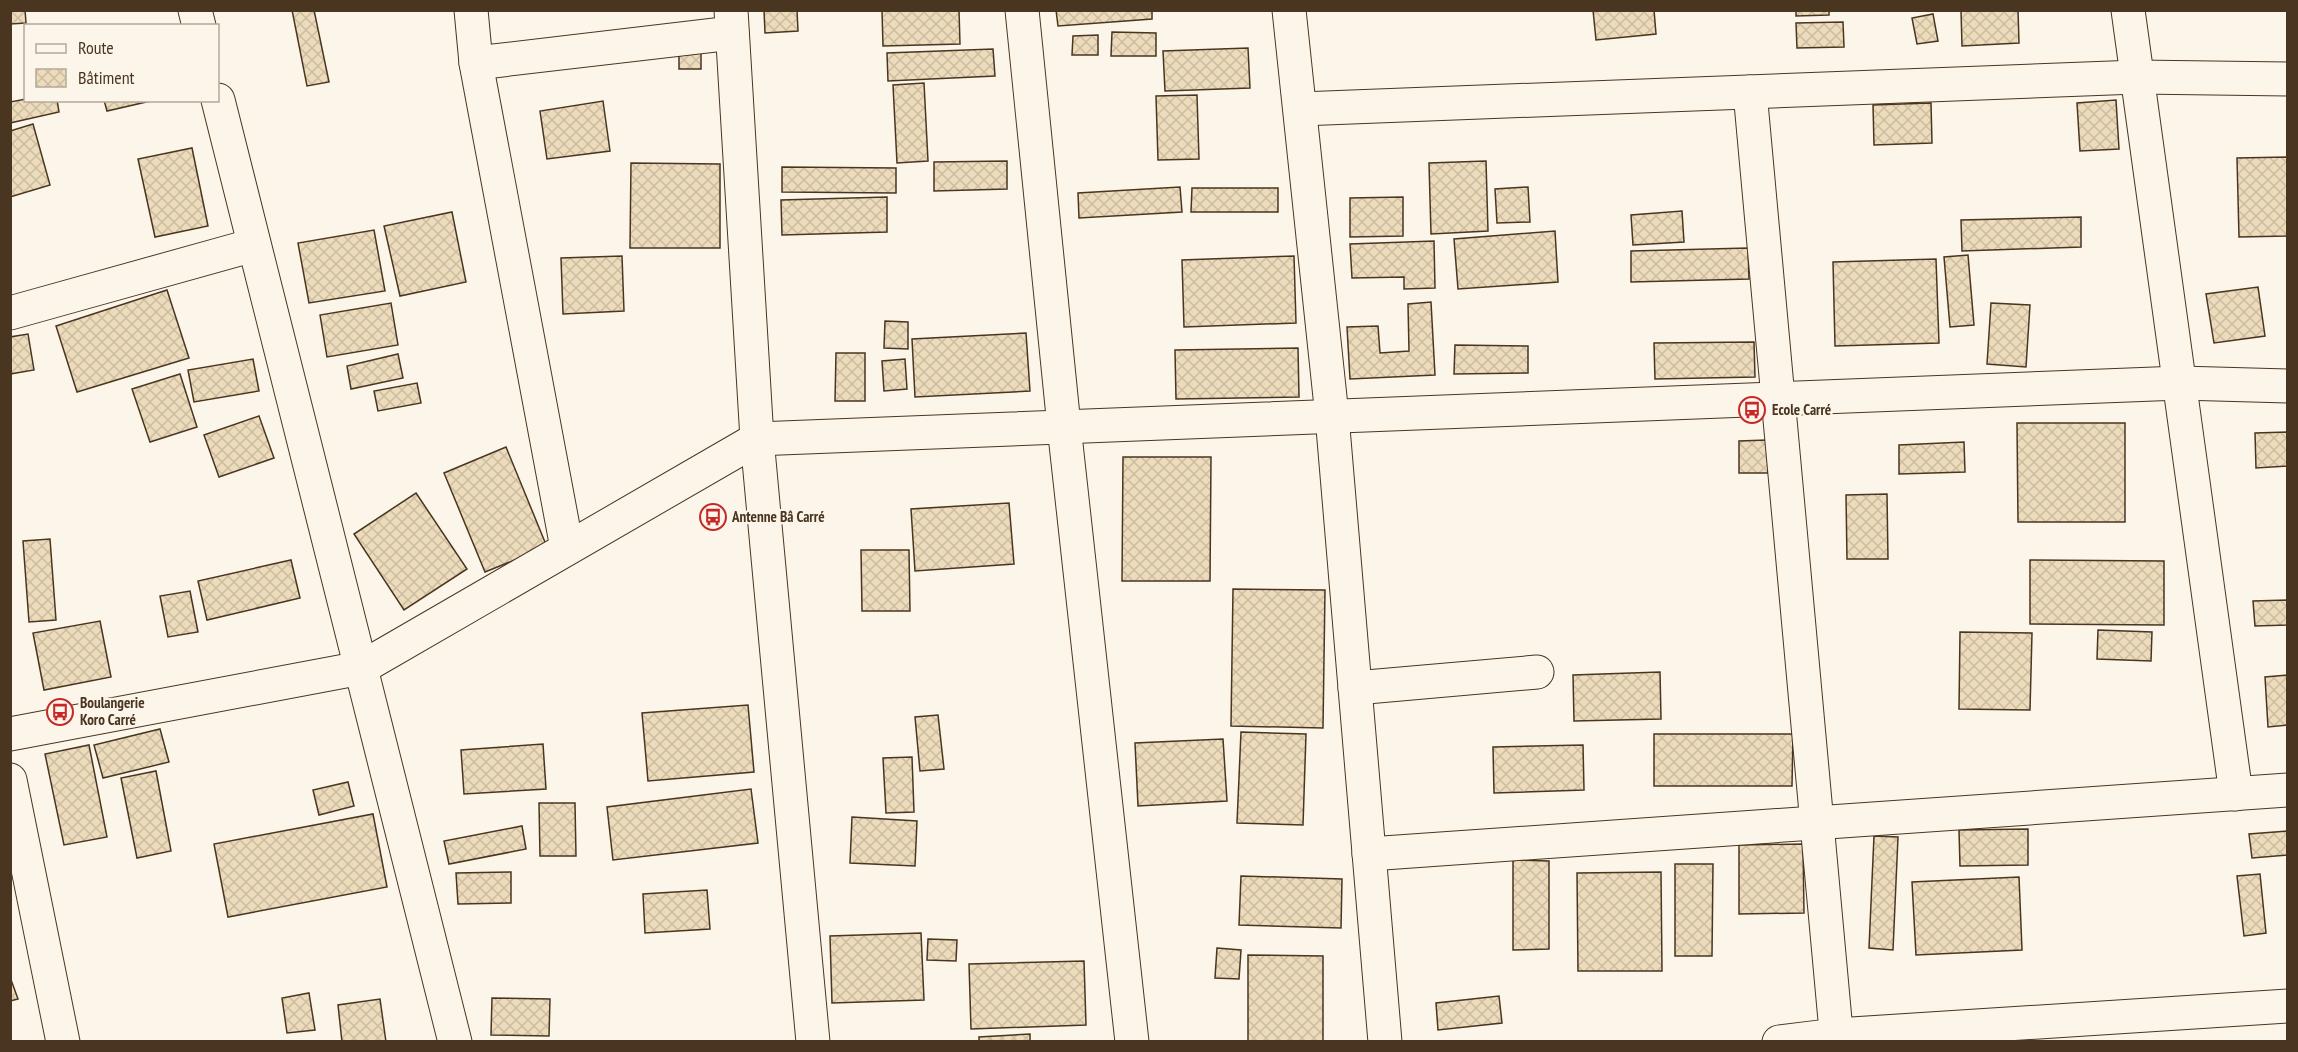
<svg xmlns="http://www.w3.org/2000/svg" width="2298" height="1052" font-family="'PT Sans Narrow',sans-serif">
  <defs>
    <pattern id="building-cross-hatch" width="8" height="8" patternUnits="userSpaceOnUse" patternTransform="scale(1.5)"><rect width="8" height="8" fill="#ecdcbc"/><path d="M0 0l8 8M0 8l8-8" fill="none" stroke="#ccbda1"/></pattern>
  </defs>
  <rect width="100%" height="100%" fill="#fbf6e9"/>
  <g fill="url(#building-cross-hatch)" stroke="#4a3520" stroke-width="1.5">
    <path d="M 10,10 L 25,10 L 26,23 L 10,24 Z"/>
    <path d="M 292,10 L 314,10 L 329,82 L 307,86 Z"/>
    <path d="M 764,10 L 797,10 L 798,31 L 765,33 Z"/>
    <path d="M 959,10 L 960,44 L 883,46 L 882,11 Z"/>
    <path d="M 1056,10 L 1152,10 L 1152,19 L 1058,26 Z"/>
    <path d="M 1593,10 L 1654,10 L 1656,34 L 1596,40 Z"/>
    <path d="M 1796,10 L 1829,10 L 1829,15 L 1796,16 Z"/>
    <path d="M 1961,10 L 2018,10 L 2019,43 L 1962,46 Z"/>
    <path d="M 1933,14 L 1938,41 L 1917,44 L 1912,18 Z"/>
    <path d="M 1843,22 L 1844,47 L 1797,48 L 1796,23 Z"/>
    <path d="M 1112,32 L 1156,33 L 1156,56 L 1111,56 Z"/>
    <path d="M 1098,35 L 1098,55 L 1072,55 L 1073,36 Z"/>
    <path d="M 1248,48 L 1250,88 L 1165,91 L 1163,51 Z"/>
    <path d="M 993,49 L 995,76 L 888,81 L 887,53 Z"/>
    <path d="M 701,52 L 701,69 L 679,69 L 679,53 Z"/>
    <path d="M 924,83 L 928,161 L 897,163 L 893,85 Z"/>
    <path d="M 1197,95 L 1199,159 L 1158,160 L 1156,96 Z"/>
    <path d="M 26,99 L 57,100 L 59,112 L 10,123 L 10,102 Z"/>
    <path d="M 104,100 L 155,100 L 107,111 Z"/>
    <path d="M 2116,100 L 2119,149 L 2080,151 L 2077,103 Z"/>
    <path d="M 603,101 L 610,151 L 547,159 L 540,111 Z"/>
    <path d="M 1931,103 L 1932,143 L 1874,145 L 1873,105 Z"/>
    <path d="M 33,124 L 50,185 L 10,197 L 10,131 Z"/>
    <path d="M 192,148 L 208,226 L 155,237 L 138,159 Z"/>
    <path d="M 2288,157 L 2288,236 L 2239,237 L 2237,158 Z"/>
    <path d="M 1007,161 L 1007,189 L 934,191 L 934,162 Z"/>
    <path d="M 1486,161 L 1488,231 L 1431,234 L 1429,163 Z"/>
    <path d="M 631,163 L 720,164 L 720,248 L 630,248 Z"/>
    <path d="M 782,167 L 896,168 L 896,193 L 782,192 Z"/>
    <path d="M 1180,187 L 1182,212 L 1079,218 L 1078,193 Z"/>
    <path d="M 1528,187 L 1530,222 L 1497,223 L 1495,189 Z"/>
    <path d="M 1192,188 L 1278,188 L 1278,212 L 1191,212 Z"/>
    <path d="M 887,197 L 887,232 L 782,235 L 781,200 Z"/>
    <path d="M 1403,197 L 1403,236 L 1350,237 L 1350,198 Z"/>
    <path d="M 1682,211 L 1684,242 L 1633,245 L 1631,215 Z"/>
    <path d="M 452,212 L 466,282 L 400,296 L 384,226 Z"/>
    <path d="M 2081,217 L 2081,247 L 1962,251 L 1961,220 Z"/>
    <path d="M 374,230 L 385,291 L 309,303 L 298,243 Z"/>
    <path d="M 1555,231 L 1558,282 L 1458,289 L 1454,239 Z"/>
    <path d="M 1434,241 L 1435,288 L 1404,289 L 1404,277 L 1352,278 L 1350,244 Z"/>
    <path d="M 1748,248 L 1749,279 L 1631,282 L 1631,251 Z"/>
    <path d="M 1968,255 L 1974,325 L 1950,327 L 1944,257 Z"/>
    <path d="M 622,256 L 624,311 L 563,314 L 561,258 Z"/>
    <path d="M 1294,256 L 1296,323 L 1184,327 L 1182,260 Z"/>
    <path d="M 1936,259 L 1939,343 L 1835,346 L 1833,262 Z"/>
    <path d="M 2258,287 L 2265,336 L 2214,343 L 2206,294 Z"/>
    <path d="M 167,290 L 189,358 L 77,392 L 56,326 Z"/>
    <path d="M 1431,302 L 1435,375 L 1350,379 L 1347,327 L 1378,326 L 1380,353 L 1409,351 L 1408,304 Z"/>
    <path d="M 391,303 L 398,345 L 327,357 L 320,315 Z"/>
    <path d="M 1991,303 L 2030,305 L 2026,367 L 1987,364 Z"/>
    <path d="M 885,321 L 908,322 L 908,349 L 884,348 Z"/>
    <path d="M 1026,333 L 1030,391 L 915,397 L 912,339 Z"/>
    <path d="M 28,334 L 34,370 L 10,374 L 10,337 Z"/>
    <path d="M 1754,342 L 1755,377 L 1655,379 L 1654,343 Z"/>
    <path d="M 1455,345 L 1528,346 L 1528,373 L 1454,374 Z"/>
    <path d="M 1298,348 L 1299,397 L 1176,399 L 1175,350 Z"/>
    <path d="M 836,353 L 865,353 L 865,401 L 835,401 Z"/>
    <path d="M 398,354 L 403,378 L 351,389 L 347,366 Z"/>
    <path d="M 253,359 L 259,391 L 194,402 L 188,370 Z"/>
    <path d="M 905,359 L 907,389 L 884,391 L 882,361 Z"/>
    <path d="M 180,374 L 197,427 L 150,442 L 132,389 Z"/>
    <path d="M 417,383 L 421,403 L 378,411 L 374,391 Z"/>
    <path d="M 259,416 L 274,458 L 219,477 L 204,435 Z"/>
    <path d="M 2017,423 L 2125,423 L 2125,522 L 2018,522 Z"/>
    <path d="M 2288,432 L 2288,466 L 2256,468 L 2255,433 Z"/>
    <path d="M 1767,440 L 1768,473 L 1739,473 L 1739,441 Z"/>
    <path d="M 1964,442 L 1965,472 L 1899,474 L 1899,445 Z"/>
    <path d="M 506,447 L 547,547 L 485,572 L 444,473 Z"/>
    <path d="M 1123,457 L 1211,457 L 1210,581 L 1122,581 Z"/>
    <path d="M 416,493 L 467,569 L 404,610 L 354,534 Z"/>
    <path d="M 1887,494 L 1888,559 L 1847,559 L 1846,495 Z"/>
    <path d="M 1009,503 L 1014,564 L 915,571 L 911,509 Z"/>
    <path d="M 50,539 L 56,620 L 29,622 L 23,541 Z"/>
    <path d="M 861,550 L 909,550 L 910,611 L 862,611 Z"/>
    <path d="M 291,560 L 300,598 L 207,620 L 198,581 Z"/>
    <path d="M 2030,560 L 2164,561 L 2164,625 L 2030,624 Z"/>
    <path d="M 1233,589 L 1325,590 L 1323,728 L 1231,726 Z"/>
    <path d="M 190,591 L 198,632 L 168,637 L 160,596 Z"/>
    <path d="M 2288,600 L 2288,625 L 2255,626 L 2253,601 Z"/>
    <path d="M 100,621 L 111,677 L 44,690 L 33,633 Z"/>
    <path d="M 2098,630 L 2152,632 L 2151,661 L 2097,659 Z"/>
    <path d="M 1960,632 L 2032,633 L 2030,710 L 1959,709 Z"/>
    <path d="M 1660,672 L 1661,719 L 1574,721 L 1573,675 Z"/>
    <path d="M 2288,675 L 2288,725 L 2268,727 L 2265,677 Z"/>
    <path d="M 748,705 L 754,772 L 648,781 L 642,713 Z"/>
    <path d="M 938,715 L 944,769 L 920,771 L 915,717 Z"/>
    <path d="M 160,729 L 169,762 L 103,778 L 94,745 Z"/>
    <path d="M 1241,732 L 1306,734 L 1303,825 L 1237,823 Z"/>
    <path d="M 1654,734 L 1793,734 L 1792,786 L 1654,786 Z"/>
    <path d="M 1223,739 L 1227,801 L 1138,806 L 1135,743 Z"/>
    <path d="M 543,744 L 546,789 L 464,794 L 461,750 Z"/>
    <path d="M 89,745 L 107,837 L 64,845 L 45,754 Z"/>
    <path d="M 1583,745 L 1584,790 L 1494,793 L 1493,747 Z"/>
    <path d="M 912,757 L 914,812 L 886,813 L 883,758 Z"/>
    <path d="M 156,771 L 171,851 L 137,858 L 121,778 Z"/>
    <path d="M 348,782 L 354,806 L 319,815 L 313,790 Z"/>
    <path d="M 751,789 L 758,843 L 613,860 L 607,807 Z"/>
    <path d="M 539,803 L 575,803 L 576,856 L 540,856 Z"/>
    <path d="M 373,814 L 387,887 L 228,917 L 214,844 Z"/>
    <path d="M 852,817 L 917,821 L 915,866 L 850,863 Z"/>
    <path d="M 522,826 L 526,849 L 449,864 L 444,841 Z"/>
    <path d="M 2028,829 L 2028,865 L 1960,866 L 1959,830 Z"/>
    <path d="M 2288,831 L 2288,855 L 2252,858 L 2249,834 Z"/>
    <path d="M 1874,836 L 1898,837 L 1893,950 L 1869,948 Z"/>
    <path d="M 1803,844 L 1804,913 L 1739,914 L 1739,845 Z"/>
    <path d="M 1513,860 L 1549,861 L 1549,949 L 1513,950 Z"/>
    <path d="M 1675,864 L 1713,864 L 1712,956 L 1675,956 Z"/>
    <path d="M 511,872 L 511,903 L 458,904 L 456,873 Z"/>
    <path d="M 1661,872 L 1662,971 L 1578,971 L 1577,873 Z"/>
    <path d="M 2260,874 L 2266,933 L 2244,936 L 2237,876 Z"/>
    <path d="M 1241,876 L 1342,879 L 1341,928 L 1239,925 Z"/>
    <path d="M 2019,877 L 2022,950 L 1916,955 L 1912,882 Z"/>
    <path d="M 707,890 L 710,929 L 645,933 L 643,894 Z"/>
    <path d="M 921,933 L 924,1000 L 832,1003 L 830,936 Z"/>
    <path d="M 928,939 L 957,940 L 956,961 L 927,960 Z"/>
    <path d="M 1217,948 L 1241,950 L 1239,979 L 1215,978 Z"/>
    <path d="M 1248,955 L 1323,956 L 1323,1042 L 1248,1042 Z"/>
    <path d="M 1084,961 L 1086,1025 L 971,1029 L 969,964 Z"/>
    <path d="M 10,977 L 18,999 L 10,1001 Z"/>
    <path d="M 309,993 L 315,1030 L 287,1033 L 282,998 Z"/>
    <path d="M 1499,996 L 1502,1023 L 1438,1030 L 1436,1003 Z"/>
    <path d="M 492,998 L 550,999 L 549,1036 L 491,1035 Z"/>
    <path d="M 380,999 L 386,1042 L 342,1042 L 338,1005 Z"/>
    <path d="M 1030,1034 L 1030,1042 L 979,1042 L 979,1037 Z"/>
  </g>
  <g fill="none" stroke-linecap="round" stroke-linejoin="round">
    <defs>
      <g id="street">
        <path d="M 195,10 L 199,26"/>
        <path d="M 471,10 L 476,63 L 567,548"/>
        <path d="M 731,10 L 757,439 L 813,1042"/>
        <path d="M 1022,10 L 1064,426 L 1132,1042"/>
        <path d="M 1289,10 L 1332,416 L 1385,1042"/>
        <path d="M 2128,10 L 2236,794"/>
        <path d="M 476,63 L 732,33"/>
        <path d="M 1750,92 L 1837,1042"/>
        <path d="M 218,100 L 455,1042"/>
        <path d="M 1300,109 L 2137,77 L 2288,79"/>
        <path d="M 10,313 L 254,245"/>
        <path d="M 1355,688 L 1537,672"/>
        <path d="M 10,734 L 361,668 L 757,439 L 2180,383 L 2288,386"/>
        <path d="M 10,780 L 63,1042"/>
        <path d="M 1369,854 L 2288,790"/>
        <path d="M 1779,1042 L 1836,1035 L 2288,1006"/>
      </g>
    </defs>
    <use href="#street" stroke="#4a3520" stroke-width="35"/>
    <use href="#street" stroke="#fbf6e9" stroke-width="33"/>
  </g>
  <defs>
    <symbol id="bus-ring" viewBox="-11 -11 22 22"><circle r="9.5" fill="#fbf6e9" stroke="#c62828" stroke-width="1.5"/><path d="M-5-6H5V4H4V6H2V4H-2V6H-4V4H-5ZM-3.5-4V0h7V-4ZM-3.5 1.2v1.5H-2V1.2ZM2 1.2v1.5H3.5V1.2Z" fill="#c62828"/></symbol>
  </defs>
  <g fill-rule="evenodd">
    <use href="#bus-ring" x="1737" y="395" width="30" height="30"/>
    <use href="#bus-ring" x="698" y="502" width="30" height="30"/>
    <use href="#bus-ring" x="45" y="697" width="30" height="30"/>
  </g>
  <g text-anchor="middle" stroke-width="4.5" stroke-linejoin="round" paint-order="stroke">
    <g font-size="15" font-weight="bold" fill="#4a3520" stroke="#fbf6e9" text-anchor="start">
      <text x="1772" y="415">Ecole Carré</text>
      <text x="732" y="522">Antenne Bâ Carré</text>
      <text x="80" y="708">Boulangerie<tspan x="80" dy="17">Koro Carré</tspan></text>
    </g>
  </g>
  <rect width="2298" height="1052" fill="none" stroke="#4a3520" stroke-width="24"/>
  <rect x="24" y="24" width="195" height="78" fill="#fbf6e9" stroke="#b4a999" stroke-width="1.5"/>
  <rect x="36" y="44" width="30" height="9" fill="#fbf6e9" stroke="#b4a999" stroke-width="1.5"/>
  <text x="78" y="54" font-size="18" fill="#4a3520">Route</text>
  <rect x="36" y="69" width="30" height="18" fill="url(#building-cross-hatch)" stroke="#b4a999" stroke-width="1.5"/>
  <text x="78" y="84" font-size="18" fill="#4a3520">Bâtiment</text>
</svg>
